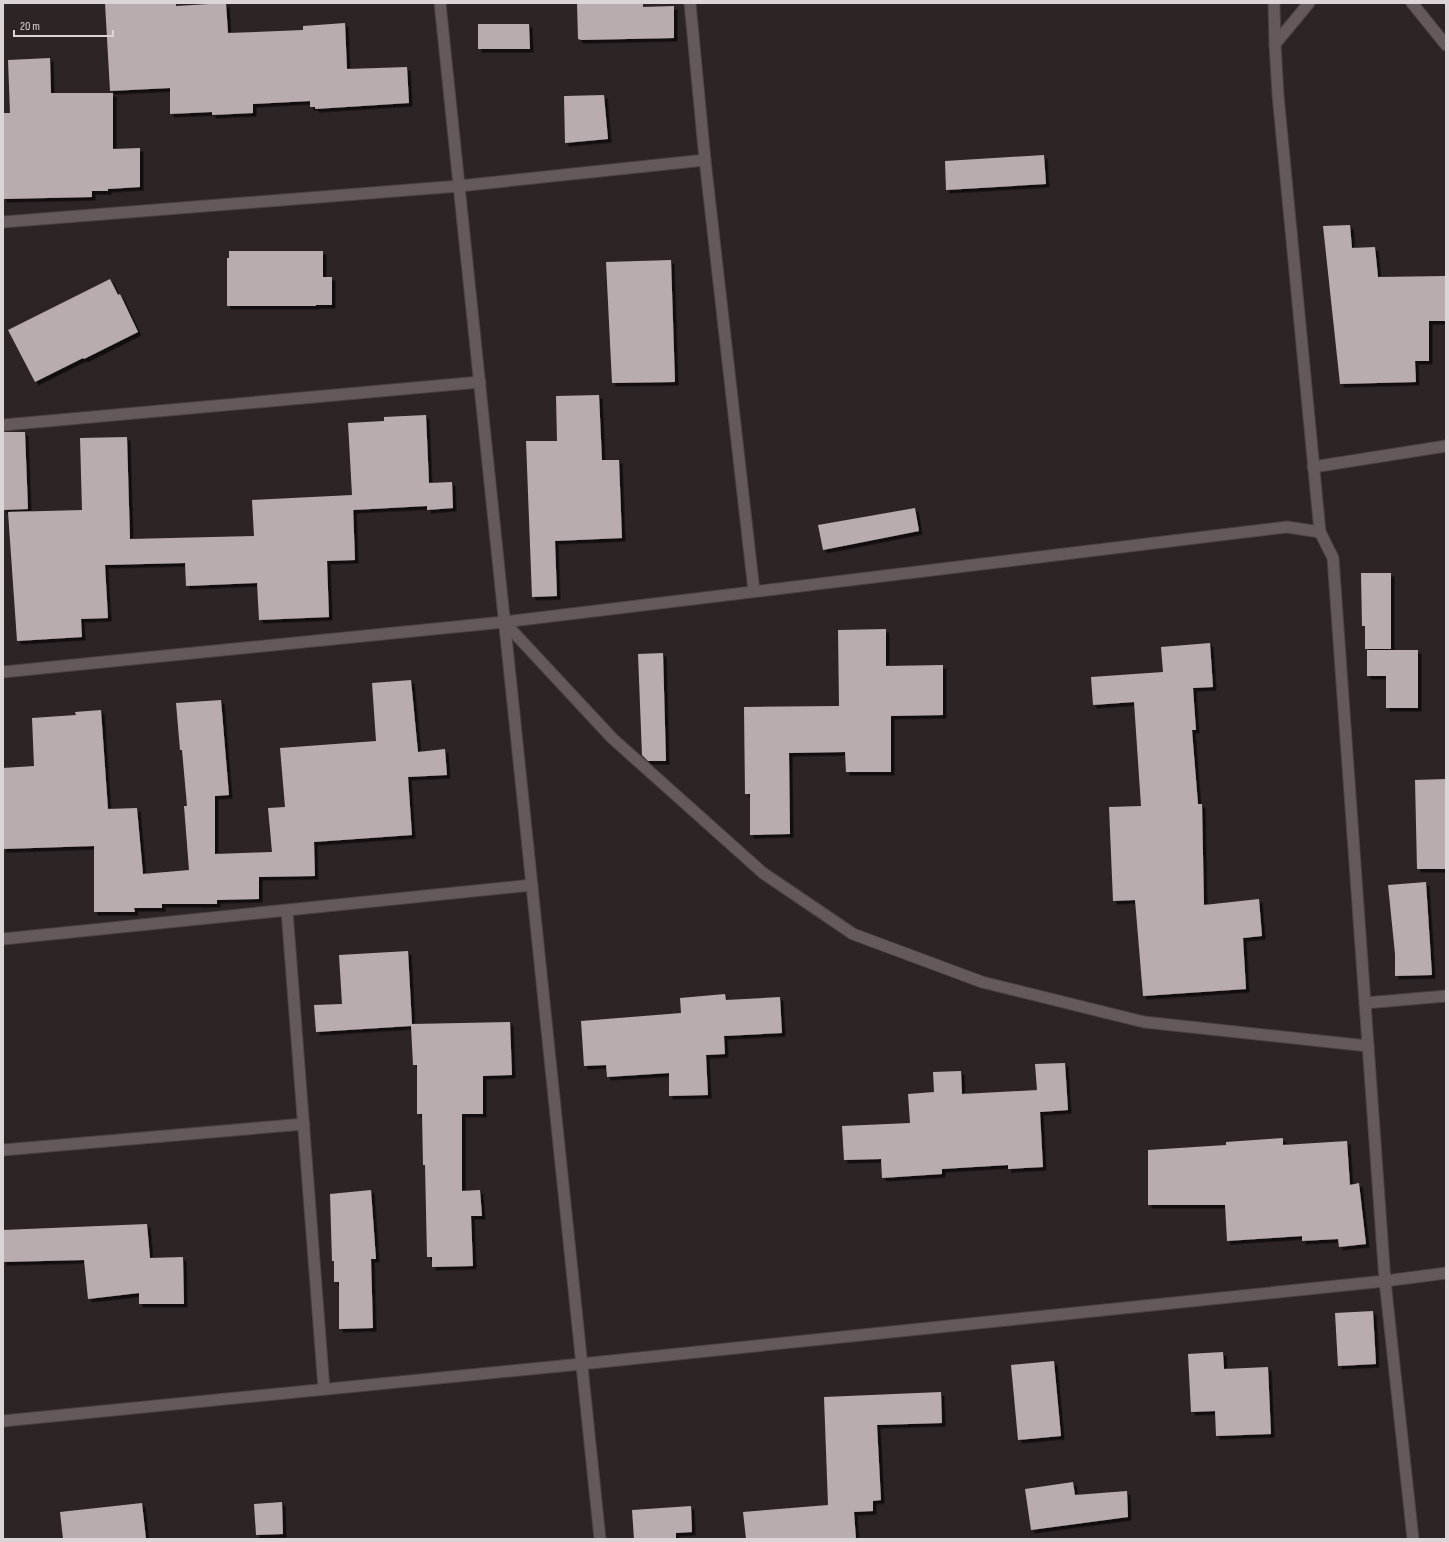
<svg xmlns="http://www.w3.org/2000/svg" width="1449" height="1542" font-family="'Sofia Sans Condensed',sans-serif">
  <defs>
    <filter id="shadow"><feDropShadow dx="3.5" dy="3.5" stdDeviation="0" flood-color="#0009"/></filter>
  </defs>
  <rect width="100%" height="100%" fill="#2d2426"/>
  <g fill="#b8acaf" filter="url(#shadow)">
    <path d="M 105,3 L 176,3 L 176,6 L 226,3 L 228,33 L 303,30 L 303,26 L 345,23 L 347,69 L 407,67 L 409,103 L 315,109 L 315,107 L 310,107 L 310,101 L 253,104 L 253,113 L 212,115 L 212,112 L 170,114 L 170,88 L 110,91 Z"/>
    <path d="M 577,3 L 643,3 L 643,7 L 674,6 L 674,38 L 581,40 L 578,39 Z"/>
    <path d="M 478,24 L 529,24 L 530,49 L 478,49 Z"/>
    <path d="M 50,58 L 51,93 L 113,93 L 113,149 L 140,148 L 140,187 L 108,189 L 108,191 L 92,191 L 92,197 L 3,199 L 3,113 L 10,113 L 8,60 Z"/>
    <path d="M 604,95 L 608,139 L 565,143 L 564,96 Z"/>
    <path d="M 1044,155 L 1046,184 L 946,190 L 945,161 Z"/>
    <path d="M 1350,225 L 1352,248 L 1375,247 L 1378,277 L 1446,276 L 1446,321 L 1429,321 L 1429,361 L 1415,361 L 1416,382 L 1340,384 L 1323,226 Z"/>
    <path d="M 229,251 L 323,251 L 323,277 L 332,277 L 332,305 L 316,305 L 316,306 L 227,306 L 227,258 L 229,258 Z"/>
    <path d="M 671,260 L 675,382 L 612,383 L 606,262 Z"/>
    <path d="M 110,279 L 118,295 L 120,294 L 138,332 L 84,359 L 83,358 L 35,382 L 8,330 Z"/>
    <path d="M 599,395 L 602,460 L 619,460 L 622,538 L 555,541 L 557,596 L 532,597 L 526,441 L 557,441 L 556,396 Z"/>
    <path d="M 426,415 L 429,483 L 452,482 L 453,508 L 427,510 L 427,506 L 353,510 L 353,505 L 355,560 L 327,561 L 329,617 L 259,620 L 257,583 L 186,586 L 185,563 L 105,565 L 108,618 L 81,619 L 82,637 L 17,641 L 8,512 L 82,510 L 80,438 L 127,437 L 130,539 L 254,536 L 252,500 L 352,495 L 348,423 L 384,421 L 384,417 Z"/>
    <path d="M 3,432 L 25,432 L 28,509 L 3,510 Z"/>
    <path d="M 915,508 L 919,531 L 823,550 L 818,525 Z"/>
    <path d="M 1361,573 L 1391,573 L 1391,649 L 1365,649 L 1365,626 L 1362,626 Z"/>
    <path d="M 886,629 L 886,666 L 943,665 L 943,715 L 891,716 L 891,772 L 846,772 L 845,752 L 789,753 L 790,834 L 750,835 L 750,794 L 745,794 L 744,707 L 839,706 L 838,630 Z"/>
    <path d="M 1210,643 L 1213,687 L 1193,688 L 1196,730 L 1192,730 L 1198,804 L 1202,804 L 1204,905 L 1259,899 L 1262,936 L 1243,938 L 1246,989 L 1143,996 L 1135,900 L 1113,901 L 1109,807 L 1141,806 L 1134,702 L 1093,705 L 1091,677 L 1163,672 L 1161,647 Z"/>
    <path d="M 1367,650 L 1418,650 L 1418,708 L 1386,708 L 1386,676 L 1367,676 Z"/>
    <path d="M 663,653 L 666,761 L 648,761 L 642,755 L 638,654 Z"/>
    <path d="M 411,680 L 418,752 L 445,749 L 447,775 L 408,777 L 412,835 L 314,842 L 315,876 L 259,877 L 259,899 L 217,900 L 217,904 L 162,904 L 162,908 L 134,908 L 135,912 L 94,912 L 94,846 L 3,849 L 3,768 L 34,766 L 32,718 L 76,715 L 75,712 L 101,710 L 108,809 L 137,808 L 143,874 L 189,870 L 184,806 L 187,806 L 182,750 L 180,750 L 176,703 L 221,700 L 229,795 L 215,796 L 215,854 L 272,852 L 268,808 L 285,807 L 280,748 L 376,741 L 372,683 Z"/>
    <path d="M 1446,779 L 1446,869 L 1417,869 L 1415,780 Z"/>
    <path d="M 1426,882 L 1432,975 L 1395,976 L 1395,954 L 1388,885 Z"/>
    <path d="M 408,951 L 412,1024 L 510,1022 L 512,1075 L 483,1076 L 483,1114 L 462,1114 L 462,1191 L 480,1190 L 482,1216 L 471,1216 L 473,1266 L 432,1267 L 432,1257 L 427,1257 L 425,1165 L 423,1165 L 422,1114 L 417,1114 L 417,1065 L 413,1065 L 411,1026 L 316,1032 L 314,1005 L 342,1004 L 339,955 Z"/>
    <path d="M 725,994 L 726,1000 L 780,997 L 782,1033 L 724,1036 L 725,1054 L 706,1055 L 708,1095 L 669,1096 L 669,1073 L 607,1077 L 606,1065 L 584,1066 L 581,1021 L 681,1013 L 680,998 Z"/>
    <path d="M 1065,1063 L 1068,1110 L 1040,1112 L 1043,1167 L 1008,1169 L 1008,1165 L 942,1169 L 942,1174 L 882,1178 L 881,1159 L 844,1160 L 842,1126 L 910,1123 L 908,1094 L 934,1092 L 933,1072 L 961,1071 L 962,1094 L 1037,1090 L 1035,1064 Z"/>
    <path d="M 1283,1138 L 1283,1145 L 1347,1141 L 1350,1185 L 1359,1183 L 1366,1244 L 1339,1247 L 1338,1239 L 1302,1241 L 1302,1236 L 1227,1241 L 1225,1205 L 1148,1205 L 1148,1150 L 1226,1145 L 1226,1142 Z"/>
    <path d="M 371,1190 L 376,1259 L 371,1259 L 373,1328 L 339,1329 L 339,1282 L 334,1282 L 334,1261 L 332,1261 L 330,1194 Z"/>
    <path d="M 147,1224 L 150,1258 L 183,1257 L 184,1304 L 139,1304 L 139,1293 L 88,1299 L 84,1260 L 3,1262 L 3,1230 Z"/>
    <path d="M 1373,1311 L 1376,1364 L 1338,1366 L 1335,1313 Z"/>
    <path d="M 1223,1352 L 1224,1369 L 1268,1367 L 1271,1434 L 1216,1436 L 1215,1411 L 1191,1412 L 1188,1354 Z"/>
    <path d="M 1054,1361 L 1061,1436 L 1018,1440 L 1011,1365 Z"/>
    <path d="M 941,1392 L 942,1423 L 877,1425 L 881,1500 L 873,1501 L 873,1511 L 854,1512 L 856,1539 L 746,1539 L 743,1512 L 828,1505 L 824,1397 Z"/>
    <path d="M 1073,1482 L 1075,1495 L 1127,1491 L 1128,1517 L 1031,1530 L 1025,1489 Z"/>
    <path d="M 282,1502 L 283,1534 L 256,1535 L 254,1504 Z"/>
    <path d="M 142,1503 L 146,1539 L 63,1539 L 60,1512 Z"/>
    <path d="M 691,1506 L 692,1532 L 676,1533 L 676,1539 L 634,1539 L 632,1510 Z"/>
  </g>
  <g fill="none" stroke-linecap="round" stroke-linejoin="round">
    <defs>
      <g id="minor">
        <path d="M 440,3 L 600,1539"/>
        <path d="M 1274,3 L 1275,44 L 1278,95 L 1320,532"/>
        <path d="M 1412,3 L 1446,45"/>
        <path d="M 1275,44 L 1309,3"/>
        <path d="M 705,160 L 754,591"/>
        <path d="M 3,222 L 459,186 L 705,160 L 690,3"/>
        <path d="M 3,425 L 480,382"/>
        <path d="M 1313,467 L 1446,446"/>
        <path d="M 504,622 L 612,738 L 763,873 L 853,934 L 982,982 L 1144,1022 L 1368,1046"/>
        <path d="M 3,672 L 504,622 L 1287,527 L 1320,532 L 1333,558 L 1385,1281 L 1413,1539"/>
        <path d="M 287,911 L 324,1389"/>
        <path d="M 3,939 L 532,885"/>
        <path d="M 1365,1003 L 1446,996"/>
        <path d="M 3,1150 L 304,1124"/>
        <path d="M 3,1421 L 581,1364 L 1385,1281 L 1446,1273"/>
      </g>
    </defs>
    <use href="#minor" stroke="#494143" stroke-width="13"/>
    <use href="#minor" stroke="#645a5c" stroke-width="11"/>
  </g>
  <rect width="1449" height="1542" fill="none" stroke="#dcd5d7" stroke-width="8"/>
  <path d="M14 30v6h99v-6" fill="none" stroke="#dcd5d7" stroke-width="2"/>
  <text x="20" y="30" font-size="12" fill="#dcd5d7" stroke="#2d2426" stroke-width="3" paint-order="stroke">20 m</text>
</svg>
